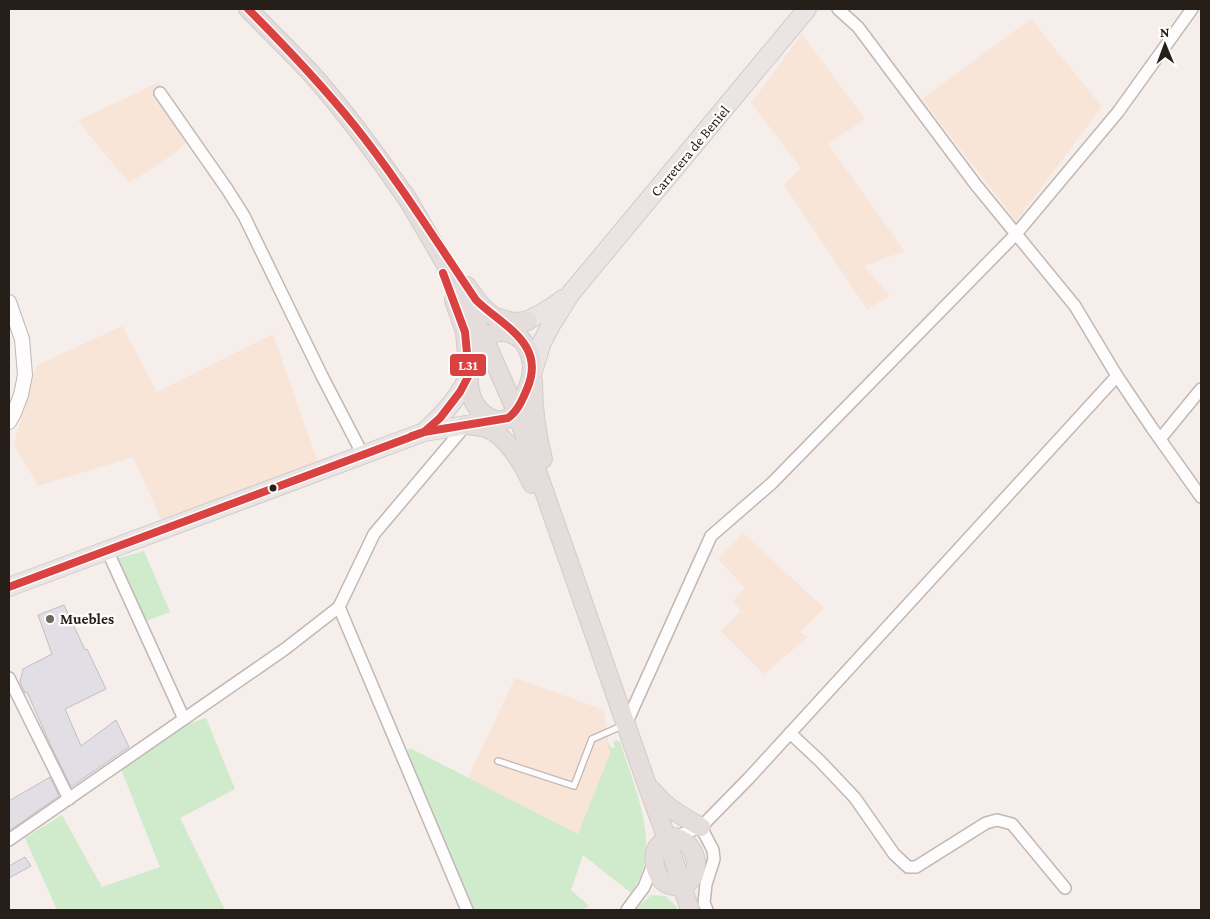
<svg xmlns="http://www.w3.org/2000/svg" width="1210" height="919" font-family="'Crimson Pro',serif">
  <rect width="100%" height="100%" fill="#f6eeea"/>
  <g fill="#f9e4d8">
    <path d="M 1031,19 L 1102,107 L 1016,221 L 922,99 Z"/>
    <path d="M 802,34 L 865,119 L 828,144 L 904,251 L 864,266 L 890,296 L 867,309 L 784,185 L 801,168 L 751,103 Z"/>
    <path d="M 159,82 L 196,133 L 175,153 L 129,183 L 78,121 Z"/>
    <path d="M 122,326 L 157,392 L 273,334 L 318,463 L 161,519 L 133,457 L 38,486 L 14,444 L 36,366 Z"/>
    <path d="M 743,533 L 824,608 L 800,632 L 808,637 L 764,674 L 721,631 L 741,611 L 733,601 L 745,588 L 718,559 Z"/>
    <path d="M 515,678 L 604,710 L 610,754 L 578,834 L 468,778 Z"/>
  </g>
  <g fill="#d0eacc">
    <path d="M 144,551 L 170,612 L 144,622 L 116,559 Z"/>
    <path d="M 206,718 L 235,789 L 180,818 L 225,910 L 57,910 L 25,838 L 62,815 L 102,887 L 160,867 L 121,769 L 188,724 Z"/>
    <path d="M 617,740 L 620,742 C 632,779 653,828 644,866 C 642,876 636,885 631,893 L 583,855 L 571,890 L 589,906 L 581,910 L 473,910 L 406,752 L 410,748 L 578,834 L 610,754 L 608,743 L 612,748 L 615,747 L 613,742 Z"/>
    <path d="M 651,895 L 665,896 L 676,906 L 678,910 L 635,910 Z"/>
  </g>
  <g fill="#e1dee6" stroke="#c2bec1">
    <path d="M 64,605 L 85,650 L 87,649 L 106,689 L 65,709 L 81,746 L 116,720 L 129,747 L 71,787 L 51,746 L 27,692 L 25,693 L 20,682 L 23,669 L 52,654 L 38,615 Z"/>
    <path d="M 50,777 L 59,796 L 9,831 L 9,801 Z"/>
    <path d="M 25,857 L 31,866 L 9,878 L 9,866 Z"/>
  </g>
  <g fill="none" stroke-linecap="round" stroke-linejoin="round">
    <defs>
      <path id="service" d="M 498,761 L 574,786 L 592,739 L 624,725"/>
      <g id="minor">
        <path d="M 160,93 L 227,189 L 244,216 L 322,376 L 363,455"/>
        <path d="M 1117,376 L 1152,428 L 1201,497"/>
        <path d="M 1160,439 L 1201,389"/>
        <path d="M 107,550 L 184,719"/>
        <path d="M 339,607 L 467,910"/>
        <path d="M 9,678 L 69,799"/>
        <path d="M 626,724 L 711,536 L 772,483 L 1016,234 L 1118,112 L 1192,9"/>
        <path d="M 790,733 L 820,761 L 855,798 L 894,854 L 908,867 L 916,867 L 986,823 L 997,820 L 1012,824 L 1065,888"/>
        <path d="M 701,827 L 713,850 L 714,859 L 706,884 L 704,903 L 707,910"/>
        <path d="M 674,837 L 701,827 L 749,778 L 1117,376 L 1075,306 L 976,185 L 858,27 L 838,9"/>
        <path d="M 9,840 L 285,649 L 339,607 L 374,534 L 466,425"/>
        <path d="M 627,910 L 644,887 L 654,862"/>
      </g>
      <path id="tertiary" d="M 9,302 L 22,339 L 25,375 L 21,395 L 14,413 L 9,422"/>
      <g id="primary">
        <path d="M 514,326 C 532,319 548,311 563,299"/>
        <path d="M 532,374 L 542,342 L 551,325 L 571,293 L 807,9"/>
        <path d="M 425,431 C 443,415 459,398 469,375"/>
        <path d="M 9,587 L 424,432 L 479,423"/>
      </g>
      <g id="trunk">
        <path d="M 248,9 C 269,30 290,51 310,72 C 347,113 379,158 410,203"/>
        <path d="M 404,193 L 453,277 L 484,338 L 516,411 L 646,782 L 667,839 L 690,910"/>
        <path d="M 467,286 C 473,295 478,303 486,310 C 493,317 503,321 510,328 C 538,351 537,376 519,405 C 514,414 507,423 496,420 C 444,406 474,301 523,341"/>
        <path d="M 454,300 L 465,332 L 468,364"/>
        <path d="M 499,318 L 513,322 L 528,321"/>
        <path d="M 533,381 C 533,408 536,433 543,459"/>
        <path d="M 466,425 C 473,426 479,426 486,428 C 507,436 523,464 532,484"/>
        <path d="M 652,790 C 665,807 683,817 701,827"/>
        <path d="M 674,837 C 691,841 700,858 694,874 C 690,887 671,890 662,880 C 654,871 651,852 660,844 C 664,840 669,839 674,837 Z"/>
      </g>
    </defs>
    <use href="#service" stroke="#c0b8b4" stroke-width="8"/>
    <use href="#minor" stroke="#c0b8b4" stroke-width="14"/>
    <use href="#tertiary" stroke="#c0b8b4" stroke-width="16"/>
    <use href="#primary" stroke="#d0ccca" stroke-width="20"/>
    <use href="#trunk" stroke="#d0ccca" stroke-width="20"/>
    <use href="#service" stroke="#fefcfc" stroke-width="5.5"/>
    <use href="#minor" stroke="#fefcfc" stroke-width="11"/>
    <use href="#tertiary" stroke="#fefcfc" stroke-width="14"/>
    <use href="#primary" stroke="#ebe4e4" stroke-width="18"/>
    <use href="#trunk" stroke="#e5dcdc" stroke-width="18"/>
    <defs>
      <g id="bus-1">
        <path d="M 412,436 L 424,432 L 440,418 L 460,392 L 469,375 L 465,332 L 443,273"/>
        <path d="M 9,587 L 424,432 L 508,418 C 518,411 522,400 527,389 C 547,343 502,326 476,300 C 436,241 398,180 354,125 C 321,84 285,46 248,9"/>
      </g>
    </defs>
    <use href="#bus-1" stroke="#fdfdfd" stroke-width="11"/>
    <use href="#bus-1" stroke="#da4241" stroke-width="8"/>
  </g>
  <circle fill="#261e19" stroke="#fdfdfd" stroke-width="2" cx="273" cy="488" r="4.5"/>
  <circle fill="#6f6762" stroke="#fdfdfd" stroke-width="2" cx="50" cy="619" r="5"/>
  <g text-anchor="middle" stroke-width="4.5" stroke-linejoin="round" paint-order="stroke">
    <g font-size="15" fill="#261e19" stroke="#fdfdfd">
      <text transform="translate(690 151) rotate(-50)" y="5">Carretera de Beniel</text>
    </g>
    <g font-size="15" font-weight="bold" fill="#261e19" stroke="#fdfdfd" text-anchor="start">
      <text x="60" y="624">Muebles</text>
    </g>
  </g>
  <rect stroke="#fdfdfd" stroke-width="2" x="449" y="353" width="38" height="24" rx="5" fill="#da4241"/>
  <g font-size="14" text-anchor="middle" font-weight="bold" fill="#fff">
    <text x="468" y="370">L31</text>
  </g>
  <rect width="1210" height="919" fill="none" stroke="#261e19" stroke-width="20"/>
  <g transform="translate(1165 45) rotate(359)" stroke="#fdfdfd" stroke-width="4" paint-order="stroke">
  <path d="M0-4L9 19L0 12L-9 19Z" fill="#261e19"/>
  <text y="-8" font-size="14" font-weight="bold" text-anchor="middle" fill="#261e19">N</text>
  </g>
</svg>
